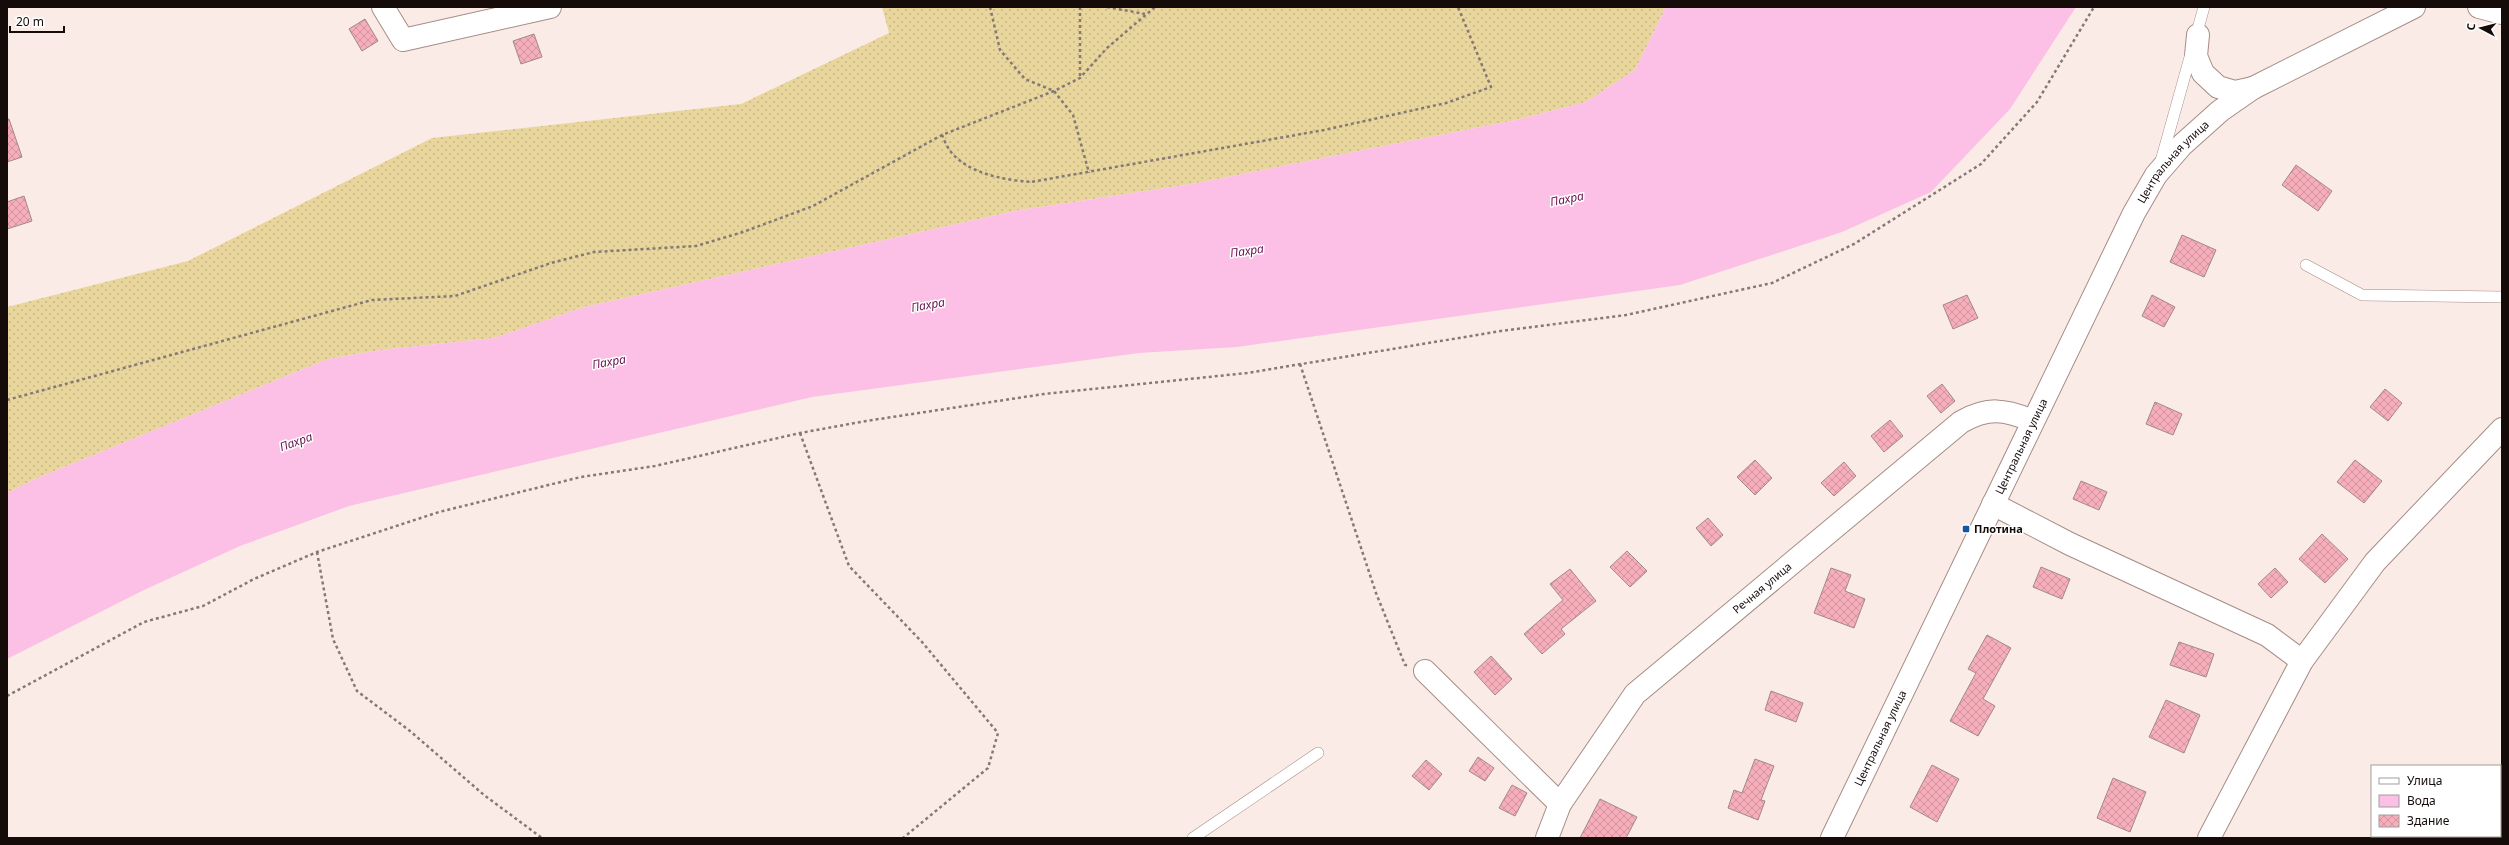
<svg xmlns="http://www.w3.org/2000/svg" width="2509" height="845" font-family="'Noto Sans',sans-serif">
  <defs>
    <pattern id="grass-dots" width="8" height="8" patternUnits="userSpaceOnUse"><rect width="8" height="8" fill="#e8d69d"/><path d="M2 2h.1M6 6h.1" fill="none" stroke="#c6b686" stroke-width="1.8" stroke-linecap="round"/></pattern>
    <pattern id="building-cross-hatch" width="8" height="8" patternUnits="userSpaceOnUse"><rect width="8" height="8" fill="#f6afba"/><path d="M0 0l8 8M0 8l8-8" fill="none" stroke="#d2959f"/></pattern>
  </defs>
  <rect width="100%" height="100%" fill="#fbebe7"/>
  <path fill="url(#grass-dots)" d="M 882,7 L 1666,7 L 1635,70 L 1586,102 L 1516,120 L 1192,184 L 1015,211 L 584,307 L 494,338 L 380,350 L 328,359 L 35,479 L 7,493 L 7,307 L 188,261 L 432,138 L 741,104 L 889,33 Z"/>
  <path fill="#fcbfe5" d="M 1666,7 L 2076,7 L 2010,109 L 1931,192 L 1842,232 L 1680,285 L 1237,347 L 1139,353 L 812,397 L 349,506 L 240,546 L 144,590 L 7,659 L 7,493 L 35,479 L 328,359 L 380,350 L 494,338 L 584,307 L 1015,211 L 1192,184 L 1516,120 L 1586,102 L 1635,70 Z"/>
  <g fill="url(#building-cross-hatch)" stroke="#a1888b">
    <path d="M 365,19 L 378,41 L 362,51 L 349,29 Z"/>
    <path d="M 534,34 L 542,57 L 521,64 L 513,41 Z"/>
    <path d="M 7,119 L 9,119 L 22,157 L 7,162 Z"/>
    <path d="M 2296,165 L 2332,191 L 2318,211 L 2282,185 Z"/>
    <path d="M 24,196 L 32,221 L 7,229 L 7,202 Z"/>
    <path d="M 2182,235 L 2216,250 L 2204,277 L 2170,262 Z"/>
    <path d="M 1967,295 L 1978,318 L 1953,329 L 1943,305 Z"/>
    <path d="M 2152,295 L 2175,307 L 2164,327 L 2142,316 Z"/>
    <path d="M 1942,384 L 1955,401 L 1941,413 L 1927,396 Z"/>
    <path d="M 2385,389 L 2402,403 L 2388,421 L 2370,407 Z"/>
    <path d="M 2155,402 L 2182,414 L 2173,435 L 2146,424 Z"/>
    <path d="M 1890,420 L 1903,436 L 1884,452 L 1871,436 Z"/>
    <path d="M 1755,460 L 1772,478 L 1755,495 L 1737,477 Z"/>
    <path d="M 2355,460 L 2382,481 L 2364,503 L 2337,482 Z"/>
    <path d="M 1844,462 L 1856,476 L 1834,496 L 1821,483 Z"/>
    <path d="M 2081,481 L 2107,492 L 2099,510 L 2073,499 Z"/>
    <path d="M 1708,518 L 1723,535 L 1711,546 L 1696,528 Z"/>
    <path d="M 2322,534 L 2348,559 L 2325,583 L 2299,559 Z"/>
    <path d="M 1627,551 L 1647,571 L 1630,587 L 1610,567 Z"/>
    <path d="M 2041,567 L 2070,579 L 2062,599 L 2033,587 Z"/>
    <path d="M 1831,568 L 1851,575 L 1845,591 L 1865,599 L 1854,628 L 1814,613 Z"/>
    <path d="M 2275,568 L 2288,582 L 2271,598 L 2258,584 Z"/>
    <path d="M 1570,569 L 1596,601 L 1561,629 L 1565,634 L 1542,654 L 1524,634 L 1563,600 L 1550,584 Z"/>
    <path d="M 1987,635 L 2011,648 L 1983,699 L 1995,706 L 1978,736 L 1950,721 L 1976,673 L 1968,669 Z"/>
    <path d="M 2179,642 L 2214,654 L 2206,677 L 2170,665 Z"/>
    <path d="M 1491,656 L 1512,679 L 1495,695 L 1474,672 Z"/>
    <path d="M 1771,691 L 1803,703 L 1796,722 L 1765,710 Z"/>
    <path d="M 2166,700 L 2200,715 L 2184,753 L 2149,737 Z"/>
    <path d="M 1478,757 L 1494,768 L 1485,781 L 1469,771 Z"/>
    <path d="M 1755,759 L 1774,766 L 1761,800 L 1765,801 L 1758,820 L 1728,808 L 1734,790 L 1742,793 Z"/>
    <path d="M 1426,760 L 1442,774 L 1429,790 L 1412,776 Z"/>
    <path d="M 1932,765 L 1959,779 L 1937,822 L 1910,807 Z"/>
    <path d="M 2113,778 L 2146,792 L 2130,832 L 2097,818 Z"/>
    <path d="M 1512,785 L 1527,793 L 1515,816 L 1499,808 Z"/>
    <path d="M 1600,799 L 1637,817 L 1626,838 L 1580,838 Z"/>
  </g>
  <g fill="none" stroke-linecap="round" stroke-linejoin="round">
    <defs>
      <g id="service">
        <path d="M 2161,161 L 2204,7"/>
        <path d="M 2306,265 L 2362,295 L 2502,297"/>
        <path d="M 1193,838 L 1318,753"/>
      </g>
      <g id="minor">
        <path d="M 383,7 L 403,40 L 550,7"/>
        <path d="M 2479,7 L 2502,13"/>
        <path d="M 2198,35 L 2196,56 L 2203,73 L 2218,87 L 2235,92 L 2253,88"/>
        <path d="M 1993,504 L 2070,544 L 2267,635 L 2302,661"/>
        <path d="M 1425,671 L 1560,804"/>
        <path id="s1" d="M 1547,838 L 1560,804 L 1635,694 L 1961,422 C 1988,407 2004,409 2033,421"/>
        <path d="M 2209,838 L 2302,661 L 2375,562 L 2502,429"/>
      </g>
      <g id="tertiary">
        <path id="s2" d="M 1832,838 L 2134,213 L 2156,175 L 2182,145 L 2220,111 L 2253,88 L 2414,7"/>
      </g>
    </defs>
    <use href="#service" stroke="#a58d86" stroke-width="12"/>
    <use href="#minor" stroke="#a58d86" stroke-width="24"/>
    <use href="#tertiary" stroke="#a58d86" stroke-width="24"/>
    <g stroke="#857976" stroke-width="2.5" stroke-dasharray="3 3" stroke-linecap="butt">
      <path d="M 990,7 L 1000,50 L 1025,79 L 1054,91 L 1073,115 L 1089,173"/>
      <path d="M 1080,7 L 1080,78"/>
      <path d="M 1107,7 L 1145,14"/>
      <path d="M 942,135 C 944,140 947,147 951,152 C 969,174 1005,180 1031,182 L 1324,130 L 1446,103 L 1491,87 L 1458,7"/>
      <path d="M 1300,364 L 1376,593 L 1405,665 L 1408,665"/>
      <path d="M 7,400 L 372,300 L 455,296 L 551,263 L 594,252 L 696,246 L 743,232 L 813,206 L 942,135 L 1054,91 L 1080,78 L 1107,48 L 1155,7"/>
      <path d="M 800,433 L 849,566 L 922,642 L 998,733 L 988,768 L 903,838"/>
      <path d="M 317,552 L 333,639 L 357,691 L 410,731 L 484,795 L 542,838"/>
      <path d="M 7,696 L 144,622 L 203,606 L 254,579 L 317,552 L 439,512 L 581,477 L 655,466 L 800,433 L 866,421 L 1044,394 L 1247,373 L 1501,331 L 1626,315 L 1772,283 L 1854,244 L 1981,164 L 2037,102 L 2094,7"/>
    </g>
    <use href="#service" stroke="#fff" stroke-width="11"/>
    <use href="#minor" stroke="#fff" stroke-width="22"/>
    <use href="#tertiary" stroke="#fff" stroke-width="22"/>
  </g>
  <rect fill="#1654a5" stroke="#fff" stroke-width="1.5" x="1962" y="525" width="8" height="8" rx="2"/>
  <g text-anchor="middle" stroke-width="3" stroke-linejoin="round" paint-order="stroke">
    <g font-size="11" fill="#150c0a" stroke="#fff">
      <text dy="4" stroke="none"><textPath href="#s2" startOffset="759">Центральная улица</textPath></text>
      <text dy="4" stroke="none"><textPath href="#s2" startOffset="435">Центральная улица</textPath></text>
      <text dy="4" stroke="none"><textPath href="#s1" startOffset="335">Речная улица</textPath></text>
      <text dy="4" stroke="none"><textPath href="#s2" startOffset="111">Центральная улица</textPath></text>
    </g>
    <g font-size="11" font-weight="bold" fill="#150c0a" stroke="#fff" text-anchor="start">
      <text x="1974" y="533">Плотина</text>
    </g>
    <g font-size="12" font-style="italic" fill="#691452" stroke="#fff">
      <text transform="translate(1567 199) rotate(-11)" y="4">Пахра</text>
      <text transform="translate(1247 251) rotate(-8)" y="4">Пахра</text>
      <text transform="translate(928 305) rotate(-10)" y="4">Пахра</text>
      <text transform="translate(609 362) rotate(-10)" y="4">Пахра</text>
      <text transform="translate(296 442) rotate(-20)" y="4">Пахра</text>
    </g>
  </g>
  <rect width="2509" height="845" fill="none" stroke="#150c0a" stroke-width="16"/>
  <rect x="2371" y="765" width="130" height="72" fill="#ffffff" stroke="#a19e9d"/>
  <rect x="2379" y="778" width="20" height="6" fill="#ffffff" stroke="#a19e9d"/>
  <text x="2407" y="785" font-size="12" fill="#150c0a">Улица</text>
  <rect x="2379" y="795" width="20" height="12" fill="#fcbfe5" stroke="#a19e9d"/>
  <text x="2407" y="805" font-size="12" fill="#150c0a">Вода</text>
  <rect x="2379" y="815" width="20" height="12" fill="url(#building-cross-hatch)" stroke="#a19e9d"/>
  <text x="2407" y="825" font-size="12" fill="#150c0a">Здание</text>
  <g transform="translate(2481 28) rotate(277)" stroke="#ffffff" stroke-width="3" paint-order="stroke">
  <path d="M0-3L7 15L0 10L-7 15Z" fill="#150c0a"/>
  <text y="-6" font-size="11" font-weight="bold" text-anchor="middle" fill="#150c0a">С</text>
  </g>
  <path d="M10 26v6h54v-6" fill="none" stroke="#150c0a" stroke-width="2"/>
  <text x="16" y="26" font-size="12" fill="#150c0a" stroke="#ffffff" stroke-width="3" paint-order="stroke">20 m</text>
</svg>
